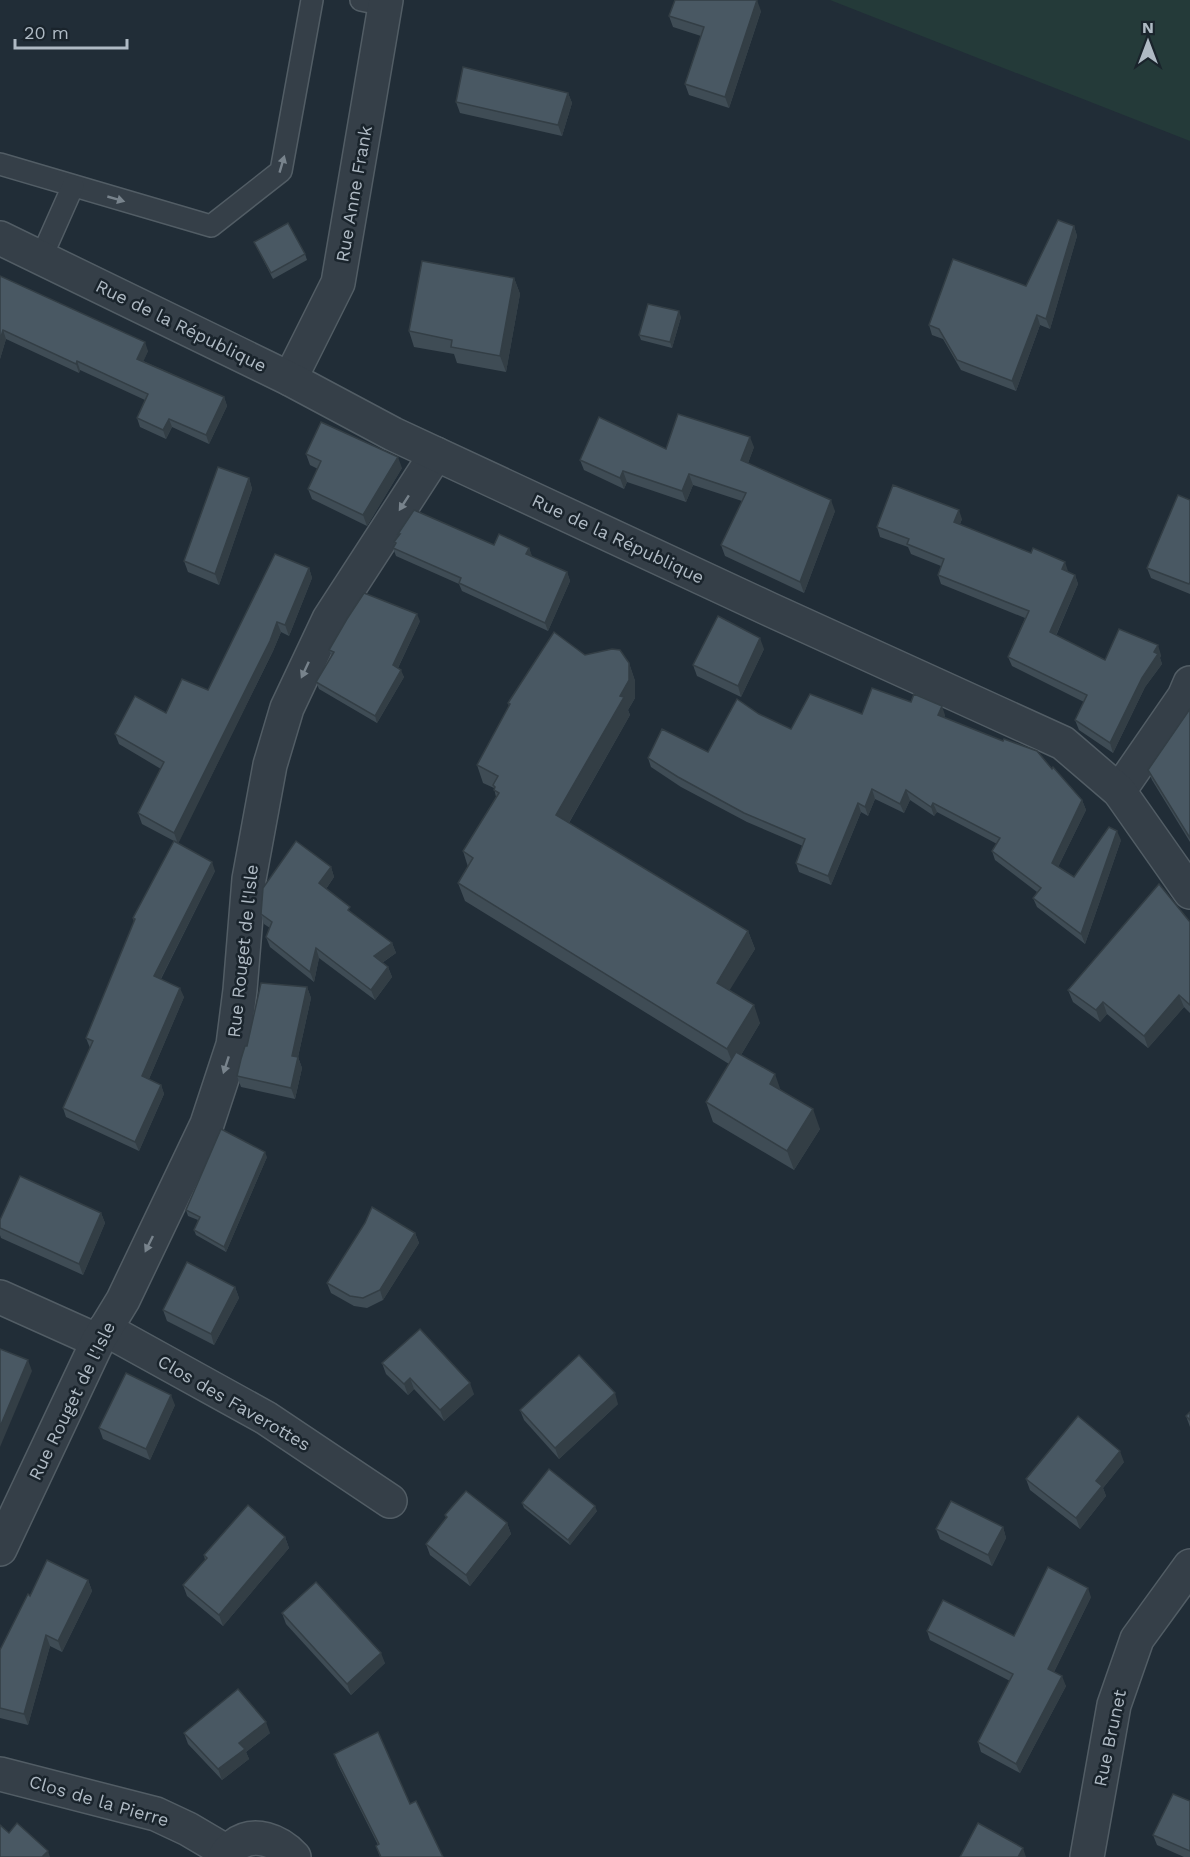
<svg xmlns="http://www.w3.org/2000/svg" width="1190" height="1857" font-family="'Work Sans',sans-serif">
  <rect width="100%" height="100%" fill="#212d37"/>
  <path fill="#243a39" d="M 830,0 L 1190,0 L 1190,141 Z"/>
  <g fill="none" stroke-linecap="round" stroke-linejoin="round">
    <defs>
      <g id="service">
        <path d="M 361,0 L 385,5"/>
        <path d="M 0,164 L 211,226 L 281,171 L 312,0"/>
        <path d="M 41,258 L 73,186"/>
      </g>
      <g id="minor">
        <path d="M 290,379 L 338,283 L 386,0"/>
        <path d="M 1119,791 L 1184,697 L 1190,683"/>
        <path d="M 0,1297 L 98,1341"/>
        <path d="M 105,1329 L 266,1418 L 390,1501"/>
        <path d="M 0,1549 L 98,1341 L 123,1300 L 207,1124 L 233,1045 L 240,990 L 249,879 L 270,765 L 287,708 L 329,619 L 436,454"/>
        <path d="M 0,1774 L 156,1814 L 188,1829 L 227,1852"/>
        <path d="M 225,1857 C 227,1852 230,1850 234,1846 C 254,1830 279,1841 294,1857"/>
        <path d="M 1087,1857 L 1114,1705 L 1137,1639 L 1190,1566"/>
      </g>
      <path id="tertiary" d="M 0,238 L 290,379 L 393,434 L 771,610 L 1063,743 L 1119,791 L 1190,892"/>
    </defs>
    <use href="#service" stroke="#525d65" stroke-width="24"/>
    <use href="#minor" stroke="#525d65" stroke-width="36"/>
    <use href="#tertiary" stroke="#525d65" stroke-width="36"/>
    <use href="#service" stroke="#353f48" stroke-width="21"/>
    <use href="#minor" stroke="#353f48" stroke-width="33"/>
    <use href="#tertiary" stroke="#353f48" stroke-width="33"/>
  </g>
  <g fill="#3f4c55">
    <path d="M 761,11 L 729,108 L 689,95 L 685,84 L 701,36 L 673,27 L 669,16 Z"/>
    <path d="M 568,93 L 572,103 L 562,136 L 460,113 L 456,102 Z"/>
    <path d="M 1074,226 L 1077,236 L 1050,329 L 1040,325 L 1016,391 L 961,370 L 943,339 L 932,335 L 929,325 L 1026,286 Z"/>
    <path d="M 254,242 L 305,254 L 307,260 L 273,279 Z"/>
    <path d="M 0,276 L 148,351 L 143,361 L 224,397 L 227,406 L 209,444 L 172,427 L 166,439 L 140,427 L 137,418 L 145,400 L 80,370 L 79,373 L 6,339 L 0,359 Z"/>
    <path d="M 514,278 L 520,294 L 506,372 L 457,363 L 454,354 L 414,347 L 409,331 Z"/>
    <path d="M 681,317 L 672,348 L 641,340 L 639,335 Z"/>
    <path d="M 754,447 L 748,463 L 835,511 L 804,593 L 725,556 L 721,545 L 742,501 L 693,485 L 686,502 L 627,482 L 624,489 L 584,470 L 580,460 L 666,449 Z"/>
    <path d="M 306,454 L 402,468 L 367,526 L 312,499 L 308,489 L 318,469 L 310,465 Z"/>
    <path d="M 249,478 L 252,489 L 219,585 L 188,572 L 184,561 Z"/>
    <path d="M 1190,500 L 1190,594 L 1151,578 L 1147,568 Z"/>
    <path d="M 962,519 L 960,524 L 1075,575 L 1078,584 L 1056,636 L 1105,660 L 1161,655 L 1160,658 L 1162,664 L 1145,687 L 1113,753 L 1079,730 L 1075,720 L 1084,702 L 1012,666 L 1008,657 L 1025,618 L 941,584 L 938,575 L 941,566 L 911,554 L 908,547 L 880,537 L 877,527 Z"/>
    <path d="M 398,534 L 494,545 L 529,548 L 532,557 L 567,572 L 570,581 L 548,631 L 462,591 L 459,584 L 396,556 L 393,548 L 395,545 L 394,542 L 399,535 Z"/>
    <path d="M 309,568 L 312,578 L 289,636 L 281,632 L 273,651 L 178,843 L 215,871 L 161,979 L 184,997 L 149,1079 L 161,1085 L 164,1094 L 139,1151 L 66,1117 L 63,1108 L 90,1048 L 86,1038 L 134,922 L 133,918 L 174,841 L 142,824 L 138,813 L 161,769 L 119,744 L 115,734 L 166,713 L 208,690 Z"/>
    <path d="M 420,621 L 398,668 L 404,677 L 377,723 L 319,689 L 316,682 L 332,656 L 329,650 Z"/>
    <path d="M 764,649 L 741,697 L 697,676 L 693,665 Z"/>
    <path d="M 585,655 L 629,663 L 635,681 L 635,698 L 628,710 L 630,715 L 569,823 L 748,931 L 755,949 L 729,990 L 760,1023 L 741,1055 L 780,1090 L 820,1129 L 794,1170 L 713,1122 L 706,1102 L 729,1064 L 465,901 L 458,883 L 468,867 L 463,851 L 496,797 L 494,788 L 483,783 L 477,765 L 509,706 L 508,703 Z"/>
    <path d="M 1190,709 L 1190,842 L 1152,780 L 1148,770 Z"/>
    <path d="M 759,714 L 791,729 L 945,715 L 944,718 L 1052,769 L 1082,800 L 1086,810 L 1058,867 L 1074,877 L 1121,840 L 1085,944 L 1037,907 L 1033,898 L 1037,892 L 995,860 L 992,851 L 997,844 L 937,812 L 934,816 L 910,800 L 904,813 L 875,799 L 868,816 L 861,812 L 831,885 L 799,872 L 796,863 L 803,846 L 747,822 L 681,787 L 651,767 L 648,758 L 708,752 Z"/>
    <path d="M 331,867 L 334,877 L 326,889 L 352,913 L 392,943 L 396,953 L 382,963 L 388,967 L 392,977 L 375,1000 L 319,958 L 314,982 L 270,947 L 266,937 L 270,928 L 264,924 L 261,914 Z"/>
    <path d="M 1190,922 L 1190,1013 L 1184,1007 L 1148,1048 L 1107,1014 L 1100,1022 L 1073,1002 L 1068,990 Z"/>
    <path d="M 307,987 L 311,998 L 298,1057 L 302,1068 L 295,1099 L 241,1087 L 237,1076 L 247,1046 Z"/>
    <path d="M 267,1157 L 226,1252 L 196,1235 L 194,1230 L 198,1220 L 188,1216 L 186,1210 Z"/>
    <path d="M 101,1213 L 105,1223 L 83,1275 L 1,1238 L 0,1235 L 0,1220 Z"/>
    <path d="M 415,1233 L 419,1243 L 383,1300 L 367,1308 L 354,1306 L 331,1293 L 327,1283 Z"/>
    <path d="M 235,1287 L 239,1298 L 214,1345 L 167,1321 L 163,1310 Z"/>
    <path d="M 382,1363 L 474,1394 L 444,1421 L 414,1389 L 408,1395 L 386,1374 Z"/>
    <path d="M 618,1404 L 559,1459 L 524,1420 L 520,1410 Z"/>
    <path d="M 175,1405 L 150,1460 L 103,1439 L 99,1428 Z"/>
    <path d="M 1190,1412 L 1190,1427 L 1186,1416 Z"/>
    <path d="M 1124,1462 L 1103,1488 L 1106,1496 L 1080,1529 L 1030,1490 L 1026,1479 Z"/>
    <path d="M 522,1503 L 597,1511 L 570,1545 L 524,1508 Z"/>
    <path d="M 445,1515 L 507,1523 L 511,1534 L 470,1586 L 430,1555 L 426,1544 L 446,1518 Z"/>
    <path d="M 1003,1527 L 1006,1538 L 992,1566 L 940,1539 L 936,1529 Z"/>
    <path d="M 285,1537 L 289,1548 L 223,1626 L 187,1596 L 183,1585 L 205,1560 L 204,1555 Z"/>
    <path d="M 88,1580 L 92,1591 L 62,1652 L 50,1646 L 28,1725 L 0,1718 L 0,1650 L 30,1596 Z"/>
    <path d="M 1091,1597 L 1054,1672 L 1066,1686 L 1020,1773 L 981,1752 L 978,1742 L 1010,1681 L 930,1640 L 927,1631 L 1014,1636 Z"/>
    <path d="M 282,1613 L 385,1663 L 351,1695 L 286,1624 Z"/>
    <path d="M 184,1733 L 270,1733 L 246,1752 L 249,1759 L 222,1780 L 188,1744 Z"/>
    <path d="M 334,1754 L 410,1804 L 443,1857 L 380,1857 L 376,1846 L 378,1845 L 338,1765 Z"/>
    <path d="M 1190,1801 L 1190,1857 L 1184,1857 L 1157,1845 L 1153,1835 Z"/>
  </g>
  <g fill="#333e45">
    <path d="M 757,0 L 761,11 L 729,108 L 725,97 Z"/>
    <path d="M 568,93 L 572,103 L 562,136 L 558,125 Z"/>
    <path d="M 1074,226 L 1077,236 L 1050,329 L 1046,319 Z"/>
    <path d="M 514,278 L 520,294 L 506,372 L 500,356 Z"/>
    <path d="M 679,311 L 681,317 L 672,348 L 670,342 Z"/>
    <path d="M 1037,315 L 1040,325 L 1016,391 L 1012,381 Z"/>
    <path d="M 3,330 L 6,339 L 0,359 L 0,340 Z"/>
    <path d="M 145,342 L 148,351 L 141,367 L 137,359 Z"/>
    <path d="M 77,361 L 80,370 L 79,373 L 76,364 Z"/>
    <path d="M 224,397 L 227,406 L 209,444 L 206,435 Z"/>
    <path d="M 169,419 L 172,427 L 166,439 L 163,430 Z"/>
    <path d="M 750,437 L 754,447 L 745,471 L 741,460 Z"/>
    <path d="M 398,457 L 402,468 L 367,526 L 363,515 Z"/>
    <path d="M 623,471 L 627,482 L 624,489 L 620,478 Z"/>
    <path d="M 689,474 L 693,485 L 686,502 L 682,491 Z"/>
    <path d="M 249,478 L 252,489 L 219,585 L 215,574 Z"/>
    <path d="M 831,500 L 835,511 L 804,593 L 800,582 Z"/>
    <path d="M 959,510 L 962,519 L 957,531 L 954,522 Z"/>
    <path d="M 529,548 L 532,556 L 529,563 L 526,554 Z"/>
    <path d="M 1065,562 L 1068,571 L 1062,569 Z"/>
    <path d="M 309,568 L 312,578 L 289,636 L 285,625 Z"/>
    <path d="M 567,572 L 570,581 L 548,631 L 545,623 Z"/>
    <path d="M 1075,575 L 1078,584 L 1053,642 L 1050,632 Z"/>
    <path d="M 417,614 L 420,621 L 396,672 L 393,665 Z"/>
    <path d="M 277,622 L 281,632 L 273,651 L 178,844 L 174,833 Z"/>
    <path d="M 760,638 L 764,649 L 741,697 L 738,686 Z"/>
    <path d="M 1158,645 L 1161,655 L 1160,658 L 1162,664 L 1145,687 L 1113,753 L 1110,743 L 1154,652 Z"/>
    <path d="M 629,663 L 635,681 L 635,698 L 628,710 L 630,715 L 563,833 L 556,815 L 620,696 Z"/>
    <path d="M 401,670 L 404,677 L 377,723 L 375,716 Z"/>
    <path d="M 942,706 L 945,715 L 941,725 L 938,715 Z"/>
    <path d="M 872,789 L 875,799 L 868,816 L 865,807 Z"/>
    <path d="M 906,790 L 910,800 L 904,813 L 900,804 Z"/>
    <path d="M 1082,800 L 1086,810 L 1055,873 L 1052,863 Z"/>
    <path d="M 858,803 L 861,812 L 831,885 L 828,876 Z"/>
    <path d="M 933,803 L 937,812 L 934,816 L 931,807 Z"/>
    <path d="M 1117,831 L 1121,840 L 1085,944 L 1081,934 Z"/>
    <path d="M 212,862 L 215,871 L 157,986 L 154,976 Z"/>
    <path d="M 331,867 L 334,877 L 323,893 L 319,883 Z"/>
    <path d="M 748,931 L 755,949 L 723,1001 L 717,983 Z"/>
    <path d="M 392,943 L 396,953 L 377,966 L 374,956 Z"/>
    <path d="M 316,948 L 319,958 L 314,982 L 310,972 Z"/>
    <path d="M 388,967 L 392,977 L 375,1000 L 371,990 Z"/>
    <path d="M 307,987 L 311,998 L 296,1066 L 292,1056 Z"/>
    <path d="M 180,988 L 184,997 L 146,1086 L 142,1076 Z"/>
    <path d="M 1179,995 L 1184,1007 L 1148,1048 L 1144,1036 Z"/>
    <path d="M 1103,1002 L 1107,1014 L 1100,1022 L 1096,1010 Z"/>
    <path d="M 754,1005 L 760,1023 L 734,1067 L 727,1049 Z"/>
    <path d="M 298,1057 L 302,1068 L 295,1099 L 291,1088 Z"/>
    <path d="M 775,1074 L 782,1094 L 770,1084 Z"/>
    <path d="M 161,1085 L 164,1094 L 139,1151 L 135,1142 Z"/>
    <path d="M 813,1109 L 820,1129 L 794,1170 L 787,1151 Z"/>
    <path d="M 265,1152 L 267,1157 L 226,1252 L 224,1247 Z"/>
    <path d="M 101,1213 L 105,1223 L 83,1275 L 79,1264 Z"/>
    <path d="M 415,1233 L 419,1243 L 383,1300 L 380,1290 Z"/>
    <path d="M 235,1287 L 239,1298 L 214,1345 L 211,1334 Z"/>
    <path d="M 28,1360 L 32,1371 L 0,1447 L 0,1427 Z"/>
    <path d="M 410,1378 L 414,1389 L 408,1395 L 404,1384 Z"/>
    <path d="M 470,1383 L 474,1394 L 444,1421 L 440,1410 Z"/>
    <path d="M 615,1393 L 618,1404 L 559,1459 L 555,1448 Z"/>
    <path d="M 171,1395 L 175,1405 L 150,1460 L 146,1449 Z"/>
    <path d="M 1120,1451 L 1124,1462 L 1103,1488 L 1106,1496 L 1080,1529 L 1076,1518 L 1096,1481 Z"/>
    <path d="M 595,1506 L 597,1511 L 570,1545 L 568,1540 Z"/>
    <path d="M 507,1523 L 511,1534 L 470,1586 L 466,1575 Z"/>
    <path d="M 1003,1527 L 1006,1538 L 992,1566 L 988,1555 Z"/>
    <path d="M 285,1537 L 289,1548 L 223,1626 L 219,1615 Z"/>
    <path d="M 88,1580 L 92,1591 L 62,1652 L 58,1641 Z"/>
    <path d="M 1088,1588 L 1091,1597 L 1051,1678 L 1048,1669 Z"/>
    <path d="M 46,1635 L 50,1646 L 28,1725 L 24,1714 Z"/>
    <path d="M 381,1653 L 385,1663 L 351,1695 L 347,1684 Z"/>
    <path d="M 1062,1676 L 1066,1686 L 1020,1773 L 1016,1764 Z"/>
    <path d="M 266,1722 L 270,1733 L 246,1752 L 249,1759 L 222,1780 L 218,1769 L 239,1743 Z"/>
    <path d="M 1023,1848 L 1026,1857 L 1018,1857 Z"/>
    <path d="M 48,1851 L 50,1857 L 42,1857 Z"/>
  </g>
  <g fill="#495863" stroke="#333e45" stroke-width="1.5">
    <path d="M 675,0 L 757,0 L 725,97 L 685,84 L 704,27 L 669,16 Z"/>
    <path d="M 463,67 L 568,93 L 558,125 L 456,102 Z"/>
    <path d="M 1058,220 L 1074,226 L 1046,319 L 1037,315 L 1012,381 L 957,360 L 939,329 L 929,325 L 953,259 L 1026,286 Z"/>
    <path d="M 288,223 L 305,254 L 271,273 L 254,242 Z"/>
    <path d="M 422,261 L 514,278 L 500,356 L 451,347 L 452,340 L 409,331 Z"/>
    <path d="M 0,276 L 145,342 L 137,359 L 224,397 L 206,435 L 169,419 L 163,430 L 137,418 L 148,394 L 77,361 L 76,364 L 3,330 L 0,340 Z"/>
    <path d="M 648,304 L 679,311 L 670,342 L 639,335 Z"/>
    <path d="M 678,414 L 750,437 L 741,460 L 831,500 L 800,582 L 721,545 L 746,493 L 689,474 L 682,491 L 623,471 L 620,478 L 580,460 L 599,417 L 666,449 Z"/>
    <path d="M 321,422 L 398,457 L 363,515 L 308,489 L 321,461 L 306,454 Z"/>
    <path d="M 218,467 L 249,478 L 215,574 L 184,561 Z"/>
    <path d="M 893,485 L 959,510 L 954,522 L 1031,553 L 1033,548 L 1065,562 L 1062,569 L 1075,575 L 1050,632 L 1105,660 L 1119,629 L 1158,645 L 1154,652 L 1158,654 L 1142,678 L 1110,743 L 1075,720 L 1087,695 L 1008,657 L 1029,611 L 938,575 L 944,559 L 907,544 L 909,539 L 877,527 Z"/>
    <path d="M 1178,495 L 1190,500 L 1190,582 L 1189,584 L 1147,568 Z"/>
    <path d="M 414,510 L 494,545 L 499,534 L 529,548 L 526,554 L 567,572 L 545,623 L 459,583 L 461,578 L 393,548 L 396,543 L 394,542 L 400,534 L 398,534 Z"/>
    <path d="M 275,554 L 309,568 L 285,625 L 277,622 L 270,641 L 174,833 L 138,813 L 164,762 L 115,734 L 135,696 L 166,713 L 182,679 L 208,690 Z"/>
    <path d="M 364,593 L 417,614 L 393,665 L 401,670 L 375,716 L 316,682 L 334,652 L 329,650 L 347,619 Z"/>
    <path d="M 718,616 L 760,638 L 738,686 L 693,665 Z"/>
    <path d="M 554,632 L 585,655 L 612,649 L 620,650 L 629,663 L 629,680 L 620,696 L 624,697 L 556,815 L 748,931 L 717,983 L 754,1005 L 727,1049 L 458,883 L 473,858 L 463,851 L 499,793 L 494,790 L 495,787 L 493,785 L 498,776 L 477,765 L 510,704 L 508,703 Z"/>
    <path d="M 872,688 L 911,702 L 914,694 L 942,706 L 938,715 L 1003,741 L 1004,739 L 1037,751 L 1052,769 L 1053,767 L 1082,800 L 1052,863 L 1074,877 L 1109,827 L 1117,831 L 1081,934 L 1033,898 L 1041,888 L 992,851 L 1000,838 L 933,803 L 931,807 L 906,790 L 900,804 L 872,789 L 865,807 L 858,803 L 828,876 L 796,863 L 805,839 L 744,813 L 678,777 L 648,758 L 662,729 L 708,752 L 737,699 L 759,714 L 791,729 L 810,694 L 862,714 Z"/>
    <path d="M 1190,709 L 1190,838 L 1148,770 Z"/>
    <path d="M 174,841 L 212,862 L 154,976 L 180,988 L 142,1076 L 161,1085 L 135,1142 L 63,1108 L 93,1041 L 86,1038 L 135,919 L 133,918 Z"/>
    <path d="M 296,841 L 331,867 L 319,883 L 350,907 L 348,910 L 392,943 L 374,956 L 388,967 L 371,990 L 316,948 L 310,972 L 266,937 L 272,922 L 261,914 L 263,888 Z"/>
    <path d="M 1159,884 L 1190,922 L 1190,1005 L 1179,995 L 1144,1036 L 1103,1002 L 1096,1010 L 1068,990 Z"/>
    <path d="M 261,983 L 307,987 L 292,1056 L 298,1057 L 291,1088 L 237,1076 L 241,1059 L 245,1046 L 247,1046 Z"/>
    <path d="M 736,1052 L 775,1074 L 770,1084 L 813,1109 L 787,1151 L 706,1102 Z"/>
    <path d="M 221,1129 L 265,1152 L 224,1247 L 194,1230 L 200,1217 L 186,1210 Z"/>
    <path d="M 20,1176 L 101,1213 L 79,1264 L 0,1228 L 0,1220 Z"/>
    <path d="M 372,1207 L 415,1233 L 380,1290 L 363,1298 L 350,1296 L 327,1283 L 365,1223 Z"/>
    <path d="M 187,1262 L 235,1287 L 211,1334 L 163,1310 Z"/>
    <path d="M 420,1329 L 470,1383 L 440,1410 L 410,1378 L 404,1384 L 382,1363 Z"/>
    <path d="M 0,1349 L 28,1360 L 0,1427 Z"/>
    <path d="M 579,1355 L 615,1393 L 555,1448 L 520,1410 Z"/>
    <path d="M 126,1373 L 171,1395 L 146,1449 L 99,1428 Z"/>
    <path d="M 1190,1412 L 1190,1420 L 1186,1416 Z"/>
    <path d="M 1078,1416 L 1120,1451 L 1096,1481 L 1102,1486 L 1076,1518 L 1026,1479 Z"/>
    <path d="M 549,1469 L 595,1506 L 568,1540 L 522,1503 Z"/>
    <path d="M 466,1491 L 507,1523 L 466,1575 L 426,1544 L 447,1517 L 445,1515 Z"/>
    <path d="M 951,1501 L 1003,1527 L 988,1555 L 936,1529 Z"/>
    <path d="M 248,1505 L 285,1537 L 219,1615 L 183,1585 L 207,1558 L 204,1555 Z"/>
    <path d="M 47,1560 L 88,1580 L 58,1641 L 46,1635 L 24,1714 L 0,1708 L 0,1650 L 28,1594 L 30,1596 Z"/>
    <path d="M 1048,1567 L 1088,1588 L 1048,1669 L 1062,1676 L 1016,1764 L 978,1742 L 1013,1674 L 927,1631 L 943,1600 L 1014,1636 Z"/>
    <path d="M 316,1582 L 381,1653 L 347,1684 L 282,1613 Z"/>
    <path d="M 238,1689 L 266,1722 L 239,1743 L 245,1749 L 218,1769 L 184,1733 Z"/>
    <path d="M 378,1732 L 410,1804 L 416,1801 L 443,1857 L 381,1857 L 376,1846 L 379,1844 L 334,1754 Z"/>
    <path d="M 1173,1794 L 1190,1801 L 1190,1851 L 1153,1835 Z"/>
    <path d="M 17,1823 L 48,1851 L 42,1857 L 0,1857 L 0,1825 L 9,1833 Z"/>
    <path d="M 978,1823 L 1023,1848 L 1018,1857 L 960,1857 Z"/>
  </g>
  <defs><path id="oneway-solid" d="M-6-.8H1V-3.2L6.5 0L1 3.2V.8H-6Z" transform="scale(1.5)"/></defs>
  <g fill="#78838c">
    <use href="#oneway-solid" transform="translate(282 164) rotate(-74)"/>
    <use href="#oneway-solid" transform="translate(116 199) rotate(16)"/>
    <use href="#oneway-solid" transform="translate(404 503) rotate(123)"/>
    <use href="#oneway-solid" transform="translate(305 670) rotate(115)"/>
    <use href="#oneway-solid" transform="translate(226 1065) rotate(108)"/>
    <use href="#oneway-solid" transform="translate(149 1244) rotate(116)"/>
  </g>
  <g text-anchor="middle" stroke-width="5" stroke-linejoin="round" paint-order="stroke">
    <g font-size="18" fill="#afbac4" stroke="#1a242c">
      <text transform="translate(354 194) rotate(-80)" y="6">Rue Anne Frank</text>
      <text transform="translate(181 326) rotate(26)" y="6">Rue de la République</text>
      <text transform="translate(618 539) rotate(25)" y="6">Rue de la République</text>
      <text transform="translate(243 951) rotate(-84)" y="6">Rue Rouget de l'Isle</text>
      <text transform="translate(72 1401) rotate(-64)" y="6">Rue Rouget de l'Isle</text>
      <text transform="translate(234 1403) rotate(30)" y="6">Clos des Faverottes</text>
      <text transform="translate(1110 1738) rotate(-78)" y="6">Rue Brunet</text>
      <text transform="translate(99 1801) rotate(16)" y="6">Clos de la Pierre</text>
    </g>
  </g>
  <g transform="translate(1148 42)" stroke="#1a242c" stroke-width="4.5" paint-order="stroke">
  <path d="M0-4.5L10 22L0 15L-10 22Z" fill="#afbac4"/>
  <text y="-9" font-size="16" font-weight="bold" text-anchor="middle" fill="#afbac4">N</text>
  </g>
  <path d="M15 39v9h112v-9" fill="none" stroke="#afbac4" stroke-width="3"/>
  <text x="24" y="39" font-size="18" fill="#afbac4" stroke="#1a242c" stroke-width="4.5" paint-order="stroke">20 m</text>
</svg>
